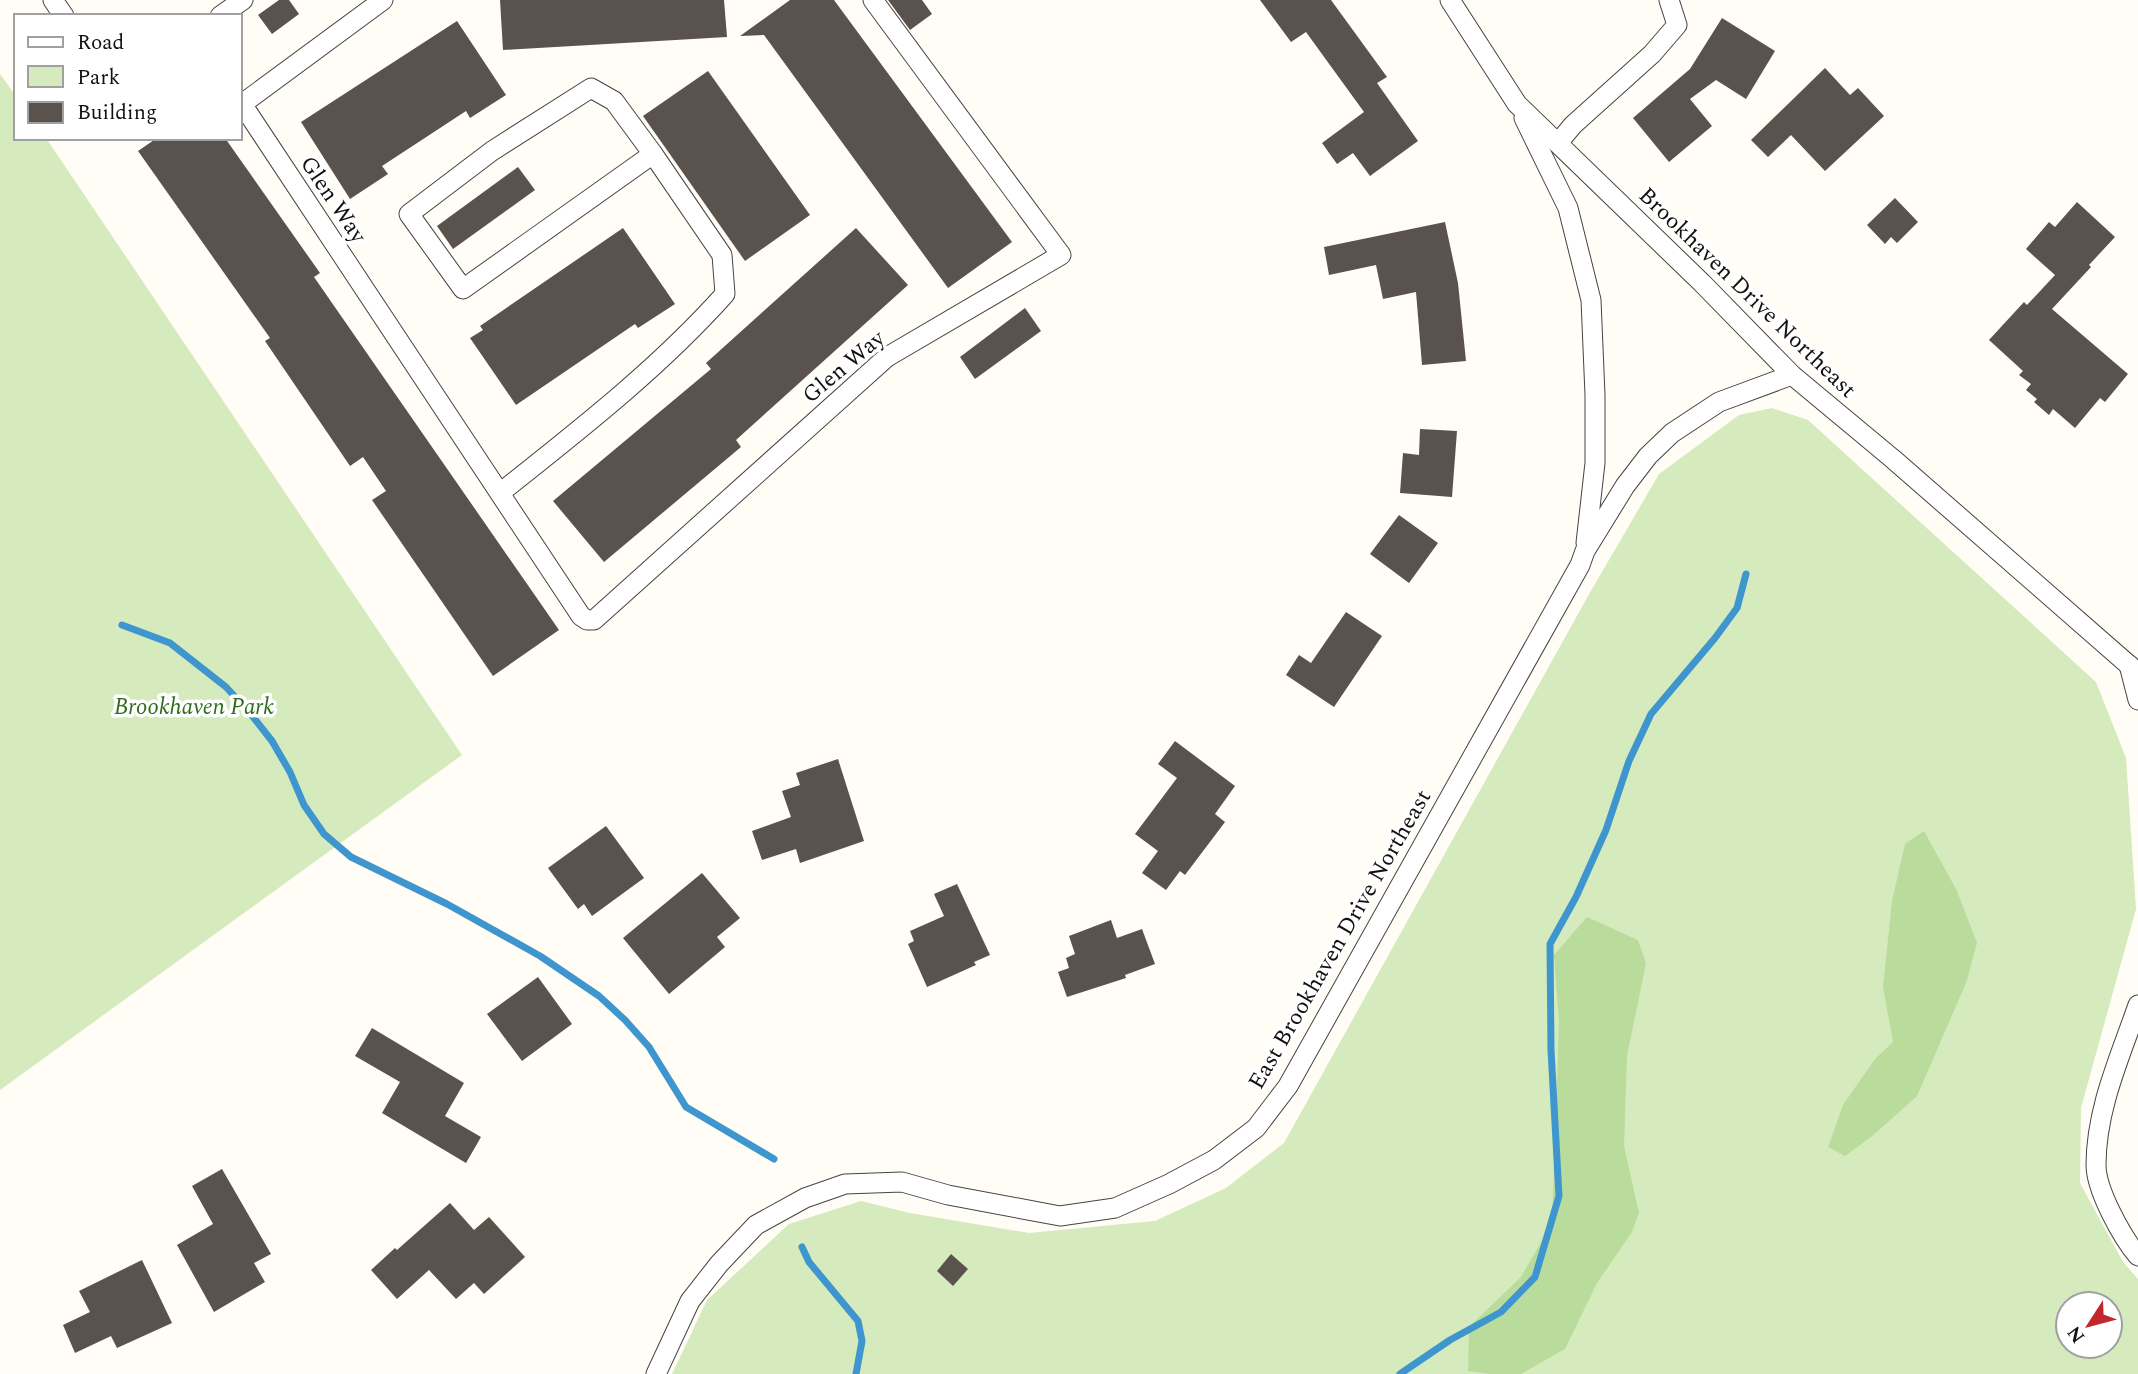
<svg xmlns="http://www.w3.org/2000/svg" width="2138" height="1374" font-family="Spectral,serif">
  <rect width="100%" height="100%" fill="#fffdf5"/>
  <g fill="#d5ebbd" fill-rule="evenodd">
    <path d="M 0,74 L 16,96 L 16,138 L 46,138 L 462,755 L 0,1090 Z"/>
    <path d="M 1772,408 L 1808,420 L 2096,682 L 2126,758 L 2136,909 L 2081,1108 L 2080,1183 L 2123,1262 L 2138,1279 L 2138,1374 L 672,1374 L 707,1300 L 789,1224 L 861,1201 L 910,1213 L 1029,1233 L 1155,1221 L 1226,1188 L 1284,1143 L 1588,596 L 1659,474 L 1739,415 ZM 2068,1304 L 2110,1304 L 2110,1346 L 2068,1346 Z"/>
  </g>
  <g fill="#b9dc9c">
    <path d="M 1924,831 L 1957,891 L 1977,943 L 1966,983 L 1917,1096 L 1871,1137 L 1845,1156 L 1828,1147 L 1843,1105 L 1875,1059 L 1893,1042 L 1883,987 L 1892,901 L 1905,844 Z"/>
    <path d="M 1587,917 L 1638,940 L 1646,963 L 1627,1056 L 1624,1146 L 1639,1213 L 1632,1232 L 1597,1283 L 1565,1349 L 1521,1374 L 1490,1374 L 1468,1371 L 1469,1327 L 1521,1277 L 1552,1223 L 1559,1022 L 1554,955 Z"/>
  </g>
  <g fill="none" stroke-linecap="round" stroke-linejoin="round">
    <g stroke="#3f96cf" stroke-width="7">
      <path d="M 122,625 L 170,643 L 226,687 L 250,713 L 272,741 L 290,772 L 304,805 L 324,834 L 351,857 L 447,904 L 540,956 L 599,996 L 625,1020 L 649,1047 L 686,1107 L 774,1159"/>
      <path d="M 802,1247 L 809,1262 L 858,1321 L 862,1341 L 856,1374"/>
      <path d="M 1400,1374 L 1450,1340 L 1501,1312 L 1535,1277 L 1559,1196 L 1551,1050 L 1550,944 L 1576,897 L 1606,830 L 1629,761 L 1651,714 L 1715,638 L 1737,608 L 1746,574"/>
    </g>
  </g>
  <g fill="#5a524d">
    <path d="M 279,0 L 289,0 L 299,14 L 272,34 L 258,15 Z"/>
    <path d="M 500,0 L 724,0 L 727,37 L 503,50 Z"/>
    <path d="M 790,0 L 834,0 L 1012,242 L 948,288 L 764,35 L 740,36 Z"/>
    <path d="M 888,0 L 922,0 L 932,14 L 910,30 Z"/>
    <path d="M 1260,0 L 1331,0 L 1387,77 L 1377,83 L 1418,141 L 1370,176 L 1353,153 L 1337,164 L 1322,143 L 1364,112 L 1306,32 L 1291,42 Z"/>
    <path d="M 1722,18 L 1775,51 L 1746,99 L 1716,80 L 1690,99 L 1712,126 L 1669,162 L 1633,118 L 1690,69 Z"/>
    <path d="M 457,21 L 506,95 L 470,118 L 466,111 L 382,166 L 388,174 L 350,199 L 301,122 Z"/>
    <path d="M 1825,68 L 1850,95 L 1858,88 L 1884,116 L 1825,171 L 1791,135 L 1768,157 L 1751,140 Z"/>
    <path d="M 708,71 L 810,215 L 745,261 L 643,116 Z"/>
    <path d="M 157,138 L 225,138 L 320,273 L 314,277 L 559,630 L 493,676 L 372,500 L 386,491 L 363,457 L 350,466 L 265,341 L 270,338 L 138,151 Z"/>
    <path d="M 518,167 L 535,190 L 453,249 L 437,226 Z"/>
    <path d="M 1895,198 L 1918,222 L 1897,243 L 1891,237 L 1885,244 L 1867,225 Z"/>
    <path d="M 2077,202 L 2115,237 L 2089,265 L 2091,267 L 2052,309 L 2128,374 L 2105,402 L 2100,398 L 2075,428 L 2053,409 L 2049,415 L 2034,402 L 2037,399 L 2026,390 L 2031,384 L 2019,375 L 2023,371 L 1989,340 L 2024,302 L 2027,305 L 2055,275 L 2026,249 L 2049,222 L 2055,227 Z"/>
    <path d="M 1445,222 L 1458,283 L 1466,361 L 1422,365 L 1416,292 L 1383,299 L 1376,265 L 1329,275 L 1324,247 Z"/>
    <path d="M 623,228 L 675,304 L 638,328 L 635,324 L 516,405 L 470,338 L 483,330 L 480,326 Z"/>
    <path d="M 856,228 L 908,285 L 736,440 L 741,447 L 604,562 L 553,501 L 711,369 L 706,363 Z"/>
    <path d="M 1025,308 L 1041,331 L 975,379 L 960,357 Z"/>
    <path d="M 1420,429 L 1457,431 L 1452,497 L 1400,493 L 1403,453 L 1419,455 Z"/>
    <path d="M 1399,515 L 1438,543 L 1409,583 L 1370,554 Z"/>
    <path d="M 1346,612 L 1382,636 L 1334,707 L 1286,675 L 1299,655 L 1311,663 Z"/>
    <path d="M 1175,741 L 1235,786 L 1215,814 L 1225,822 L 1185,875 L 1180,871 L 1166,890 L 1142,873 L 1158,851 L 1135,834 L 1177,778 L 1158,764 Z"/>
    <path d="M 838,759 L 864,841 L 800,863 L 796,849 L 762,860 L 752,831 L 791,817 L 782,791 L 800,785 L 796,773 Z"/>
    <path d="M 606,826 L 644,878 L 592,916 L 584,904 L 578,909 L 548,868 Z"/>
    <path d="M 702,873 L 740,918 L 717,937 L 725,947 L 669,994 L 623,938 Z"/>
    <path d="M 957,884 L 990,955 L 974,962 L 976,965 L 927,987 L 908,944 L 914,941 L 910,931 L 944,916 L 934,894 Z"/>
    <path d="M 1111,920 L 1117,938 L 1142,929 L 1155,964 L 1125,975 L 1126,978 L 1067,997 L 1058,972 L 1069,968 L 1066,958 L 1075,954 L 1069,936 Z"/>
    <path d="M 538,977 L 572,1024 L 522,1061 L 487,1014 Z"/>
    <path d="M 372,1028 L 464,1083 L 445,1116 L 481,1137 L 466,1163 L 382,1113 L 400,1082 L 355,1056 Z"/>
    <path d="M 222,1169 L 271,1254 L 254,1263 L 265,1282 L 214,1312 L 177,1245 L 213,1224 L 192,1186 Z"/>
    <path d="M 450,1203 L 474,1230 L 489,1217 L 525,1257 L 484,1294 L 474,1283 L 456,1299 L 429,1270 L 397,1299 L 371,1270 L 395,1248 L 397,1250 Z"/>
    <path d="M 951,1254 L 968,1269 L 953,1286 L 937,1271 Z"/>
    <path d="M 142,1260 L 172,1323 L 117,1348 L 111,1336 L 75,1353 L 63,1325 L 90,1312 L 79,1291 Z"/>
  </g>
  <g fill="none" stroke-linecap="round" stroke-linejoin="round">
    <defs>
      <g id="street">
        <path d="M 53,0 L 64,16"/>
        <path d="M 383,0 L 242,104 L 581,616 L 587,620 L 594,620 L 887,357 L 1061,255 L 873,0"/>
        <path d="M 1450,0 L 1517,104 L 1702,283 L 1792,375 L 1893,459 L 2138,673"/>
        <path d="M 220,16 L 243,0"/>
        <path d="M 591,88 L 614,101 L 653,154 L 463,289 L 409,214 L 492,151 Z"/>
        <path d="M 1524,118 L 1568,208 L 1591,300 L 1595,395 L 1595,463 L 1586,543"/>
        <path d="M 1558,143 L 1573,125 L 1652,54 L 1677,25 L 1669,0"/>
        <path d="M 500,493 C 578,431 658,369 725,294 L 722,255 L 653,154"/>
        <path d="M 2129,665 L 2138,700"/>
        <path d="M 2138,1005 C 2120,1057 2096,1109 2096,1165 C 2096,1190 2122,1237 2138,1256"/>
        <path d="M 656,1374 L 690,1301 L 719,1264 L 756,1225 L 805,1198 L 845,1184 L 902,1182 L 948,1195 L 1060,1216 L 1115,1208 L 1169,1184 L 1214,1160 L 1256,1128 L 1288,1086 L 1580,565 L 1585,551 L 1625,486 L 1648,456 L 1672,433 L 1719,402 L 1792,375"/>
      </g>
    </defs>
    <use href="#street" stroke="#444" stroke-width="21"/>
    <use href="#street" stroke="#fff" stroke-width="19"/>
  </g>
  <g text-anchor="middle" stroke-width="7" stroke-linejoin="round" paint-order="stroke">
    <g font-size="23" fill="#111" stroke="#fff">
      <text transform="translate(334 199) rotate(56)" y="8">Glen Way</text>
      <text transform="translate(1748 292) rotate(44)" y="8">Brookhaven Drive Northeast</text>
      <text transform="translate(843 366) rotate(-40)" y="8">Glen Way</text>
      <text transform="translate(1339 939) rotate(-60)" y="8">East Brookhaven Drive Northeast</text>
    </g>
    <g font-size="23" font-style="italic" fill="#2f6b1f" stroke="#fff">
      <text x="194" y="714">Brookhaven Park</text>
    </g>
  </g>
  <rect x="14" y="14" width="228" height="126" fill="#ffffff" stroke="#a0a0a0" stroke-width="2"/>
  <rect x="28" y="37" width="35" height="10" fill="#ffffff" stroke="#a0a0a0" stroke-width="2"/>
  <text x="77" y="49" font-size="21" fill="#111111">Road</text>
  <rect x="28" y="66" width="35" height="21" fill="#d5ebbd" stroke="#a0a0a0" stroke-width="2"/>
  <text x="77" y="84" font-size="21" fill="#111111">Park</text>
  <rect x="28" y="102" width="35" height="21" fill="#5a524d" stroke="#a0a0a0" stroke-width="2"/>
  <text x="77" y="119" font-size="21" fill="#111111">Building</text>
  <g transform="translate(2089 1325) rotate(234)"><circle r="33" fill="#ffffff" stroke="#a0a0a0" stroke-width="2"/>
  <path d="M0-5L12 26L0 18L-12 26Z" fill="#c4262e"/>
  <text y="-10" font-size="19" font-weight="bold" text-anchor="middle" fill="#111111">N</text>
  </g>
</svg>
